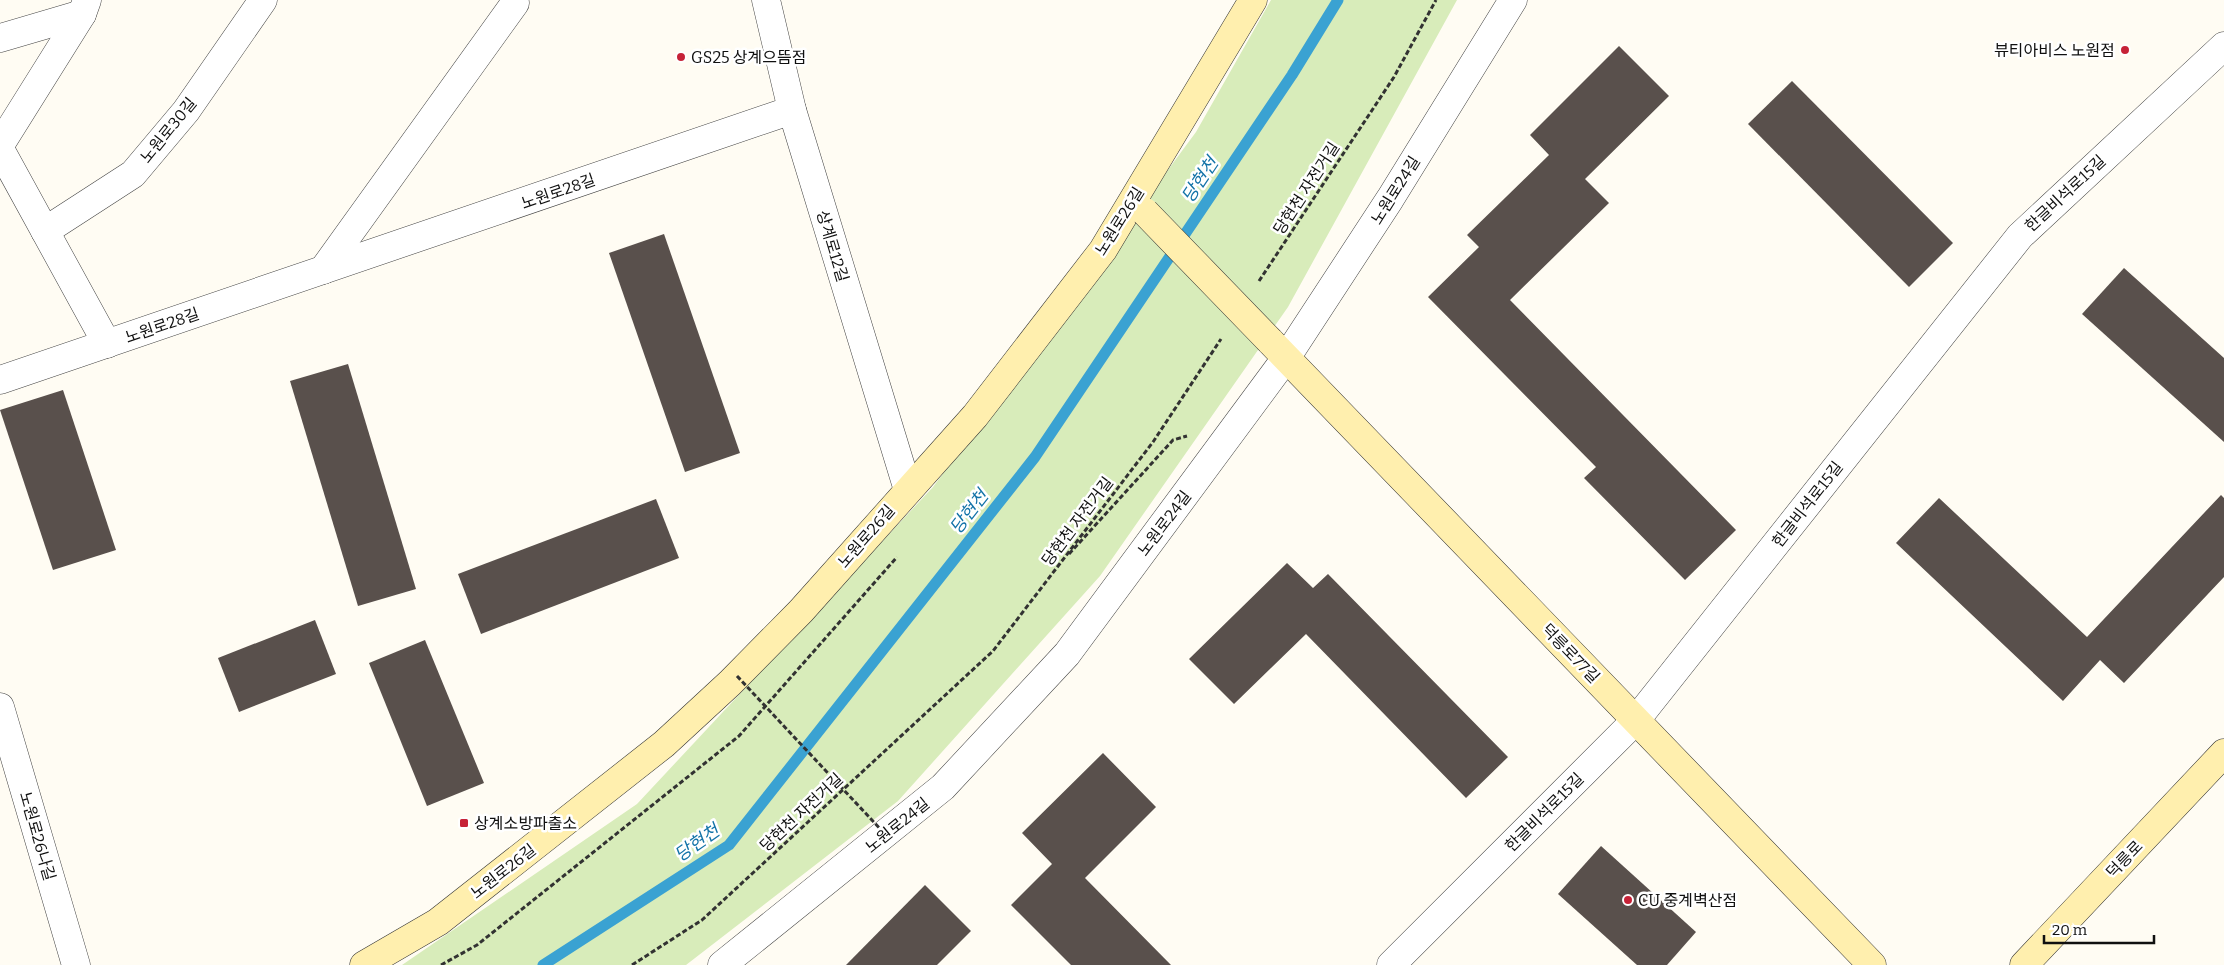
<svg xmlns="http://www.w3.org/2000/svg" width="2224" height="965" font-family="Bitter,'Noto Sans KR',serif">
  <rect width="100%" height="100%" fill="#fffcf3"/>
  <path fill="#d8ecba" d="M 1271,0 L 1457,0 L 1288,307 L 1100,576 L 898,801 L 686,965 L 402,965 L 637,804 L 933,487 L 1196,132 Z"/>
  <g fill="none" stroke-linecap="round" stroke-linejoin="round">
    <path stroke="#3aa2d2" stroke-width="11" d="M 543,965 L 729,845 L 1035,457 L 1292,75 L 1338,0"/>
  </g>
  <g fill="#59504c">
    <path d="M 1619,46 L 1669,96 L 1585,179 L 1609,203 L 1510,300 L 1736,530 L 1685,580 L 1584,478 L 1596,467 L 1428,297 L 1479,247 L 1467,235 L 1549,155 L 1530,135 Z"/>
    <path d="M 1792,81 L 1953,243 L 1909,287 L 1748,124 Z"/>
    <path d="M 664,234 L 740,453 L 685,472 L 609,253 Z"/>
    <path d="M 2124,268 L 2224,358 L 2224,442 L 2082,314 Z"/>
    <path d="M 348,364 L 416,589 L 358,606 L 290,381 Z"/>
    <path d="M 63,390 L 116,550 L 53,570 L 0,410 Z"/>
    <path d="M 2221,495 L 2224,498 L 2224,577 L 2124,683 L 2100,660 L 2063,701 L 1896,543 L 1939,498 L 2087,637 Z"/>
    <path d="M 656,499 L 679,558 L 481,634 L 458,574 Z"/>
    <path d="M 1287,563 L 1313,588 L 1328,574 L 1508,757 L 1466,798 L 1306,634 L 1234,704 L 1189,659 Z"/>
    <path d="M 315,620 L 336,674 L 239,712 L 218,658 Z"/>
    <path d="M 425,640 L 484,783 L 427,806 L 369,663 Z"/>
    <path d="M 1103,753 L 1156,807 L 1085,878 L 1171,965 L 1071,965 L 1011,905 L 1052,864 L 1022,833 Z"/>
    <path d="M 1601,846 L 1696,932 L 1667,965 L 1637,965 L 1558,894 Z"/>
    <path d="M 925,885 L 971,931 L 937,965 L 846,965 Z"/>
  </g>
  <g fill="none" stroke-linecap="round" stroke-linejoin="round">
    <defs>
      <g id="street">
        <path d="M 766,0 L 792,110 L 908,490"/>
        <path d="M 0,38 L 82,14"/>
        <path d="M 0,145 L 82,14 L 87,0"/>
        <path d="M 0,149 L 107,344"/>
        <path d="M 45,231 L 133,174 L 186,111 L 263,0"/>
        <path d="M 323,270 L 515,3"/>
        <path d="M 0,380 L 792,110"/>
        <path d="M 0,707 L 76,965"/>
        <path d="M 722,965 L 943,787 L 1067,654 L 1286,358 L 1390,199 L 1513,0"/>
        <path d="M 1391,965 L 1636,720 L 2020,236 L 2224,46"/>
      </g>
      <g id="secondary">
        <path d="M 1270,341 L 1872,965"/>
        <path d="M 364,965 L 438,922 L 664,744 L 730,683 L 801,611 L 975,416 L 1103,250 L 1253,0"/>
        <path d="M 2024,965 L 2224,753"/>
      </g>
    </defs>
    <use href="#street" stroke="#434343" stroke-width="29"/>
    <use href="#secondary" stroke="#323232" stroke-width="29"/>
    <g stroke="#323232" stroke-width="3" stroke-dasharray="5 2.5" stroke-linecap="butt">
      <path d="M 1259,281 L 1394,77 L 1436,0"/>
      <path d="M 1069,554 L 1173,440 L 1187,436"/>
      <path d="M 441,965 L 477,945 L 739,736 L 897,557"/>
      <path d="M 632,965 L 702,920 L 993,651 L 1153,442 L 1221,339"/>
    </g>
    <use href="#street" stroke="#fff" stroke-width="28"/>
    <use href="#secondary" stroke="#ffefae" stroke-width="28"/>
    <defs>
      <path id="secondary-bridge" d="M 1145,212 L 1270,341"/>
    </defs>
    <use href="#secondary-bridge" stroke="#323232" stroke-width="29" stroke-linecap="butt"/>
    <path stroke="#323232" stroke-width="3" stroke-dasharray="5 2.5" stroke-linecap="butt" d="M 737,676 L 885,834"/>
    <use href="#secondary-bridge" stroke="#ffefae" stroke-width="28"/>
  </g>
  <g fill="#c62237" stroke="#fff" stroke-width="2">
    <circle cx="2125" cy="50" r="5"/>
    <circle cx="681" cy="57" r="5"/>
    <rect x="459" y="818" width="10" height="10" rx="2.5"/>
    <circle cx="1628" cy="900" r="5"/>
  </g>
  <g text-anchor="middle" stroke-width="5" stroke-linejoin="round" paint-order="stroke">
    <g font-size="16" fill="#101010" stroke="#fff" text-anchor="start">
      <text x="2115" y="56" text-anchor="end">뷰티아비스 노원점</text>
      <text x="691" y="63">GS25 상계으뜸점</text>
      <text x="474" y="829">상계소방파출소</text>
      <text x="1638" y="906">CU 중계벽산점</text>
    </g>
    <g font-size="16" fill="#101010" stroke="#fff">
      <text transform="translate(168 130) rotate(-51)" y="6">노원로30길</text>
      <text transform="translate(1306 188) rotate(-57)" y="6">당현천 자전거길</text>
      <text transform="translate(1395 190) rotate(-58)" y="6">노원로24길</text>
      <text transform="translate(558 191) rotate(-19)" y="6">노원로28길</text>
      <text transform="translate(2065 193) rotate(-43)" y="6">한글비석로15길</text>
      <text transform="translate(1119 221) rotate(-58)" y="6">노원로26길</text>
      <text transform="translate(833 246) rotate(73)" y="6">상계로12길</text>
      <text transform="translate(162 325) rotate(-19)" y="6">노원로28길</text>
      <text transform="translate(1807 504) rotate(-52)" y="6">한글비석로15길</text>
      <text transform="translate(1077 521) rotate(-53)" y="6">당현천 자전거길</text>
      <text transform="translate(1164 523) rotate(-53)" y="6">노원로24길</text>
      <text transform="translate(866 536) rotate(-49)" y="6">노원로26길</text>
      <text transform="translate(1571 653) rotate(46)" y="6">덕릉로77길</text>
      <text transform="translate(801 812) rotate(-43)" y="6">당현천 자전거길</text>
      <text transform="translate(1544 812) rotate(-45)" y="6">한글비석로15길</text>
      <text transform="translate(897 825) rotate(-39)" y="6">노원로24길</text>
      <text transform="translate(38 836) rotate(74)" y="6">노원로26나길</text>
      <text transform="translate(2124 859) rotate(-46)" y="6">덕릉로</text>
      <text transform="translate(503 871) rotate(-38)" y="6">노원로26길</text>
    </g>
    <g font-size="18" font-style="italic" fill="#1373a8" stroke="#fff">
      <text transform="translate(1200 180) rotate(-56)" y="6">당현천</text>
      <text transform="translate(969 512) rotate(-52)" y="6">당현천</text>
      <text transform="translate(697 843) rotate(-35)" y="6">당현천</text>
    </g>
  </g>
  <path d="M2044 935v8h110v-8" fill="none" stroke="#101010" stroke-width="2.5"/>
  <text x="2052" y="935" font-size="15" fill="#101010" stroke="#ffffff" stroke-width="4" paint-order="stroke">20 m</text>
</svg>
